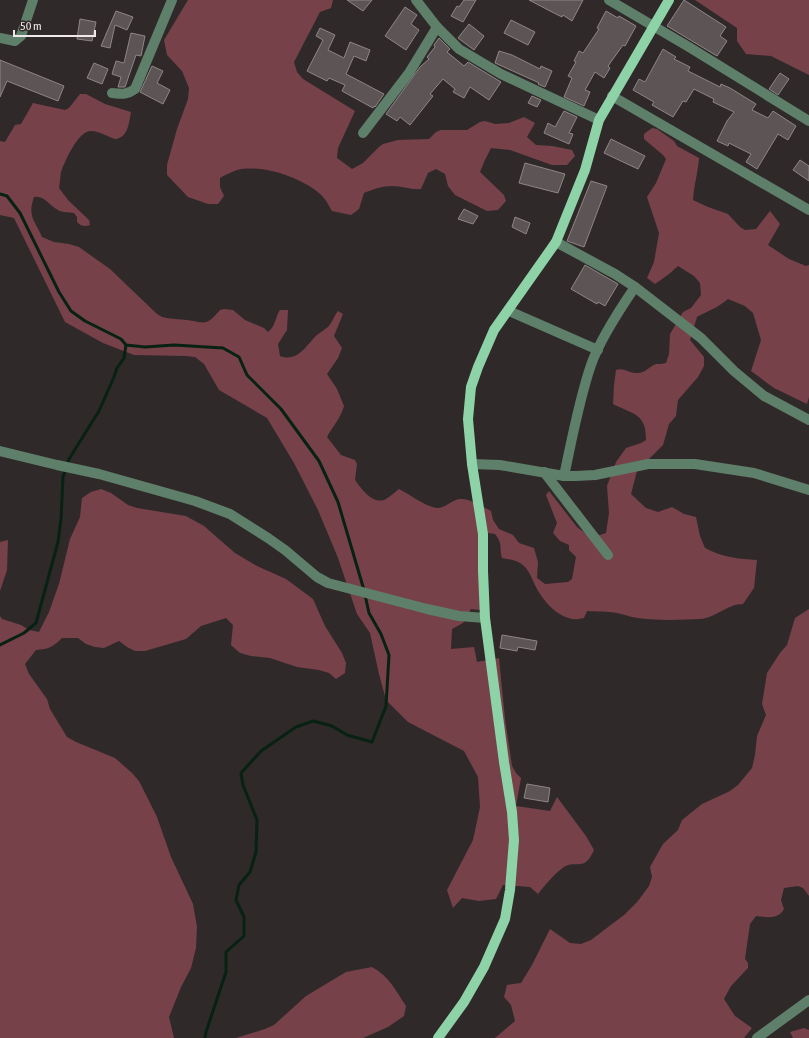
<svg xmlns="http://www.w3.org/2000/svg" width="809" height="1038" font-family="'Asap Condensed',sans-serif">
  <rect width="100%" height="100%" fill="#30292a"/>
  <g fill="#77414a">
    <path d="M 188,0 L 333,0 L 331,8 L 320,12 L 294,62 L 297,72 L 303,79 L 355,111 L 338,148 L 337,158 L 352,169 L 363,163 L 379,147 L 383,144 L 398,140 L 429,139 L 436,132 L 441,130 L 467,130 L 480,122 L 485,121 L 495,124 L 509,123 L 524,117 L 535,123 L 527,137 L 536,145 L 552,146 L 572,150 L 575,156 L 567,165 L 552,165 L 510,150 L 491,148 L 484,162 L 480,172 L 504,195 L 506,201 L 498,210 L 487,211 L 455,195 L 448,186 L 445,174 L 436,169 L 428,173 L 421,189 C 411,190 402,186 392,186 C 382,186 374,189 364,193 L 359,209 L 351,215 L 332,211 C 328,204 325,198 319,193 C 300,177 261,164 237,170 C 231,172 225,175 220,178 L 220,187 L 224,196 L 218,204 L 208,204 L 188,197 L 167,175 L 167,165 L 177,129 L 188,99 L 189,88 L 182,71 L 167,55 L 164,40 Z"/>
    <path d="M 695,0 L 809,0 L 809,75 L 771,56 L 746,54 L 737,41 L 737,28 Z"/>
    <path d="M 80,94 L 86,94 L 105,104 L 131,112 C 129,123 128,138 115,139 C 108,137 99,131 91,131 C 78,131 65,161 61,172 C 60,177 60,183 59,188 L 68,200 L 89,220 L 90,225 C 84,227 81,226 77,222 L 77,217 L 74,213 C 69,212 63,213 58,210 C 49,206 45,195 34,197 C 27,217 35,220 42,237 L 54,242 L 69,244 L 79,247 L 93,257 L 110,269 L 157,314 L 162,317 C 170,319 179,319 187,320 C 207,323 206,326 220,310 L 224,309 L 233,310 L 245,320 L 264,328 L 268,332 C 276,326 275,317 280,310 L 288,310 L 287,330 L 278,344 L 280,356 C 296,362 304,349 313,339 C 317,334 323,331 328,327 C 332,323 334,316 338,311 L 343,314 L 334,336 L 342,348 L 338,358 L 327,374 L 337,389 L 344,406 C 341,418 332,427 327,437 L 341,455 L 355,460 L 357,464 L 355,480 C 361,488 373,506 386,499 C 391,496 395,492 399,489 C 409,494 425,506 436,508 C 444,509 450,501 459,499 C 470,498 481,506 491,511 L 493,520 L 499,529 L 513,535 L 519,543 L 534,548 L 538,562 L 537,578 L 545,584 L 568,582 L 572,579 L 576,557 L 569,550 L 569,545 L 560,541 L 553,533 L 557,523 L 546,495 L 549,491 L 577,527 L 585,533 L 600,535 L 606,533 L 609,513 L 607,486 L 616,462 L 626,448 L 641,443 L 646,440 C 646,413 634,415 613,404 L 614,385 L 616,370 C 624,367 630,374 638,373 C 645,373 650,366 656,364 C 660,364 662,364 666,363 L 669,354 L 670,334 L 683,312 L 691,308 L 701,295 L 700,283 L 694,276 L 678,266 L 669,274 L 655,284 L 647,278 L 654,262 L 659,233 L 647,197 L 656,183 L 666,159 L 663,155 L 644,139 L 644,134 L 652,128 L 657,129 L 674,141 L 677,146 L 699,158 C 698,172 694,185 693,200 L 708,207 L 728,214 L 740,227 L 745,230 L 756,229 L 770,211 L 780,224 L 768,245 L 789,259 L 806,266 L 809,265 L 809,397 L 807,404 L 774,388 L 751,371 L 761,340 L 753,313 L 745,306 L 728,299 C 719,307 708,311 697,317 L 690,340 L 704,357 L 704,366 L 698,377 L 678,400 L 676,416 L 669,424 L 663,445 L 637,471 L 631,494 L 646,508 L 658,512 L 672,507 L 684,514 L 696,517 L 700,536 L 705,548 C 721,557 739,559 757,560 L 754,588 L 743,604 C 727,604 716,618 700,619 C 678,620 654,621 632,617 C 627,616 623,614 617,613 C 608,611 597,612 587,611 L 584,618 C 564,624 546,605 537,589 C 532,580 530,569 520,563 C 515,560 508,559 502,558 C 499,546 503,544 495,534 L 488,533 L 487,573 L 489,611 L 471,609 L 463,623 L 452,629 L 451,649 L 474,647 L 477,662 L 499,658 L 505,719 L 512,766 L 516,773 L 521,778 L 516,806 L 550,811 L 557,797 L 586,836 L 594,850 C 584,873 576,859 564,867 C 554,874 546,884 538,894 L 530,887 L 503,885 L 496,899 L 479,901 L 462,898 L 453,908 L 447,890 L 473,840 L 480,807 L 478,777 L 464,751 L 408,722 L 386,700 L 379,674 L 370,633 L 357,614 L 338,558 L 318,510 L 294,463 L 267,418 L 219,390 L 204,364 L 195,357 L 185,356 L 134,355 L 103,343 L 65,322 L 14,218 L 0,215 L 0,141 L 5,142 L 15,125 L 21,124 L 33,103 L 65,110 L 69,108 Z"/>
    <path d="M 101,489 L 111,493 L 128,505 L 137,508 L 186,516 L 204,526 L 235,553 L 257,566 L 286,579 L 313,599 L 325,626 L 342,653 L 346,663 L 345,673 L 336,679 L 329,673 L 319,670 L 297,667 L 270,658 L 251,656 L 240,653 L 231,645 L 233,625 L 226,618 L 201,626 L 186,639 L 145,651 L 135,651 L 127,647 L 119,641 L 104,648 L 95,647 L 86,644 L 78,638 L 62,638 C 53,647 49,649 36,650 L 25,664 L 29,674 L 47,699 L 50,709 L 67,737 L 76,742 L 115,758 L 132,773 L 139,781 L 157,817 L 171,857 L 193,904 L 197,927 L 196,948 L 191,968 L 181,987 L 169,1017 L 174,1038 L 0,1038 L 0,616 L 2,619 L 21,625 L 29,630 L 39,632 L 49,612 L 59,584 L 70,539 L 80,517 L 82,498 L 91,492 Z"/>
    <path d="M 8,540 L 7,570 L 0,591 L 0,542 Z"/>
    <path d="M 809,609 L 809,896 L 803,888 L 798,886 L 784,888 L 781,900 L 784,909 C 778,920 767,917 756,916 L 750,924 L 745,959 L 748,963 L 748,968 L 731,986 L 724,999 L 735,1016 L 752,1028 L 744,1038 L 495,1038 L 515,1021 L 511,1005 L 504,997 L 507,985 L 521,983 L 532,965 L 550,929 L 570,943 L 581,944 L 591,940 L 624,915 L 638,901 L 649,886 L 652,877 L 650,867 L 663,844 L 678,830 L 682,820 L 702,804 L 730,791 L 738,785 L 752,768 L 755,755 L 757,736 L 766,715 L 762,704 L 767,673 L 780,653 L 787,645 L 795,618 Z"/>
    <path d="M 372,967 C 389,976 396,991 406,1006 L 404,1016 L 388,1027 L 363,1038 L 236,1038 L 265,1029 L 274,1025 L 306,996 L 346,972 Z"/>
    <path d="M 804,1028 L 809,1030 L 809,1038 L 793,1038 L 790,1032 Z"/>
  </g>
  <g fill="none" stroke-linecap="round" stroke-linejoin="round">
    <g stroke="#072213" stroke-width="3">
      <path d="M 0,194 L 7,196 L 20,213 L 59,292 L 71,311 L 85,321 L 121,339 L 126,345 L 145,347 L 174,345 L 223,348 L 239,357 L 247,375 L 281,409 L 319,461 L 338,502 L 364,590"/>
      <path d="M 0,645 L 24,633 L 36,623 L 58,542 L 61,519 L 63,477 L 69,459 L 99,411 L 114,377 L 117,368 L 124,358 L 126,345"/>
      <path d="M 205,1038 L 206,1032 L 226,972 L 226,952 L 244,936 L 244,917 L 236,900 L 239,885 L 250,872 L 256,852 L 257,820 L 243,785 L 241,773 L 261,751 L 296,727 L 313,721 L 332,726 L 347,735 L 372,742 L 386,706 L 389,655 L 381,634 L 369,613 L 365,595"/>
    </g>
  </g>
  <g fill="#5d5455" stroke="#8e8586">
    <path d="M 347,0 L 372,0 L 363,11 Z"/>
    <path d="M 464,0 L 476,0 L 463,22 L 451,16 L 457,6 L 459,7 Z"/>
    <path d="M 529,0 L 583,0 L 572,21 L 563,15 L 562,17 L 550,11 Z"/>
    <path d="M 684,0 L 726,27 L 720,36 L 727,41 L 717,56 L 667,26 Z"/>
    <path d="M 405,7 L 417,15 L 411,24 L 419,30 L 406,50 L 385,36 Z"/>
    <path d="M 116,11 L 133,17 L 127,30 L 115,25 L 110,48 L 101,46 Z"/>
    <path d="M 606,11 L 618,18 L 619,16 L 636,26 L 625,46 L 623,45 L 608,66 L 610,68 L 604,78 L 595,72 L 585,90 L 590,92 L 584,106 L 564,97 L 572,78 L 568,76 L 576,62 L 574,61 L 579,51 L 583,53 L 599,29 L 597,28 Z"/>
    <path d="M 80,19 L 96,22 L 92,41 L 77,39 Z"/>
    <path d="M 511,20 L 535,32 L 528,45 L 504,33 Z"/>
    <path d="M 469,24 L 484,36 L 474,50 L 458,38 Z"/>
    <path d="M 320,28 L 335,35 L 328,50 L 344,58 L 350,42 L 370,50 L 366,61 L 354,56 L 346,74 L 384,94 L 375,107 L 374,106 L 373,108 L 342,91 L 345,85 L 329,78 L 327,81 L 307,71 L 323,40 L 316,36 Z"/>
    <path d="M 131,33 L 145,36 L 141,56 L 136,55 L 125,87 L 118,87 L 121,77 L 112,74 L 116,61 L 124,63 Z"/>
    <path d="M 439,38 L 450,49 L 447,52 L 464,66 L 468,62 L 501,82 L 489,100 L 470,87 L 464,98 L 453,92 L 455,89 L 443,79 L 430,94 L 433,96 L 410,125 L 400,117 L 397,121 L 386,114 L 420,67 L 429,59 L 427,57 L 435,47 L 434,45 Z"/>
    <path d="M 663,49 L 676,57 L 674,59 L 690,67 L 688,71 L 720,87 L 721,84 L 730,88 L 756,104 L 752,110 L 768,118 L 773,111 L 796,126 L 788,140 L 778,134 L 757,169 L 746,162 L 751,154 L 729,143 L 728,146 L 717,141 L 727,121 L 734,112 L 713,102 L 714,99 L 694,89 L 686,102 L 683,101 L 673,117 L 652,105 L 654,102 L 633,90 L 639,79 L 645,82 Z"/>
    <path d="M 499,51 L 512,55 L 540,69 L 541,66 L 552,71 L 545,87 L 538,84 L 539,83 L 535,81 L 495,63 Z"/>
    <path d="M 0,60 L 64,86 L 58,101 L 7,81 L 0,97 Z"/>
    <path d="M 94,63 L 108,69 L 102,84 L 87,78 Z"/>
    <path d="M 152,66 L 163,71 L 157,83 L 170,90 L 163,104 L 140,92 Z"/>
    <path d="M 780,73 L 789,79 L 778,95 L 769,89 Z"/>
    <path d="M 532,96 L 541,100 L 537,107 L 528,103 Z"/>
    <path d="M 564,111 L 577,117 L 569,133 L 573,134 L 569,144 L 544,133 L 548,123 L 555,127 Z"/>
    <path d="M 611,139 L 645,156 L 638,169 L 604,153 Z"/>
    <path d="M 800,160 L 809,166 L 809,181 L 793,170 Z"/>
    <path d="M 525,163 L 565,174 L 558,193 L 519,183 Z"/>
    <path d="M 591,181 L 607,186 L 584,247 L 567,241 Z"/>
    <path d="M 464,209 L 478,216 L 473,224 L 458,219 Z"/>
    <path d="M 515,217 L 530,223 L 526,234 L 512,227 Z"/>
    <path d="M 585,265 L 618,284 L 605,306 L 598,302 L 597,304 L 571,289 Z"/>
    <path d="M 502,635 L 537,641 L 535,650 L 518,647 L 517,651 L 500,648 Z"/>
    <path d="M 527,784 L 550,788 L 548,802 L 524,798 Z"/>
  </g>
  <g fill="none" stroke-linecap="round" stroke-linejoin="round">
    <g stroke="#5e7f69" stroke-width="10">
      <path d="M 416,0 L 437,27 L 459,49 L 501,74 L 599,120"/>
      <path d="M 609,0 L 689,47 L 809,121"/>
      <path d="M 0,38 L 15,41 L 21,36 L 33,0"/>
      <path d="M 112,93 C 122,94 127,95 135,89 L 172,0"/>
      <path d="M 612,96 L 809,210"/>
      <path d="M 363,133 L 409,73 L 437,27"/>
      <path d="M 556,242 L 615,274 L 635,287 L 701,338 L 734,371 L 764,396 L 809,420"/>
      <path d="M 509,311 L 598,350"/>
      <path d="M 0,451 L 57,465 L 99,474 L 195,501 L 230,514 L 268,538 L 285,550 L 317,577 L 328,583 L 427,609 L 459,616 L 485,618"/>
      <path d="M 472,464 L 500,465 L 564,476 L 576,476 L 595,475 L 648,464 L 695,464 L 754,473 L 809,490"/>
      <path d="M 544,472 L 608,555"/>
      <path d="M 564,476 C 572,439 579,400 591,365 C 600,339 620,309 635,287"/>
      <path d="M 757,1038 L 809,1000"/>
    </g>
    <path stroke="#8ed3a7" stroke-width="10" d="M 438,1038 L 464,1002 L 484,967 L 505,919 L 510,890 L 514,840 L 512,812 L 504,762 L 485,618 L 483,571 L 483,534 L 472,464 L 468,419 L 471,387 L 478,367 L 494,330 L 556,242 L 585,170 L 599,120 L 669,0"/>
  </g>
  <path d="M14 30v6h81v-6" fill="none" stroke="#efe9ea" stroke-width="2"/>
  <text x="20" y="30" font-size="12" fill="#efe9ea" stroke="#30292a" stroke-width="3" paint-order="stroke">50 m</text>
</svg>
